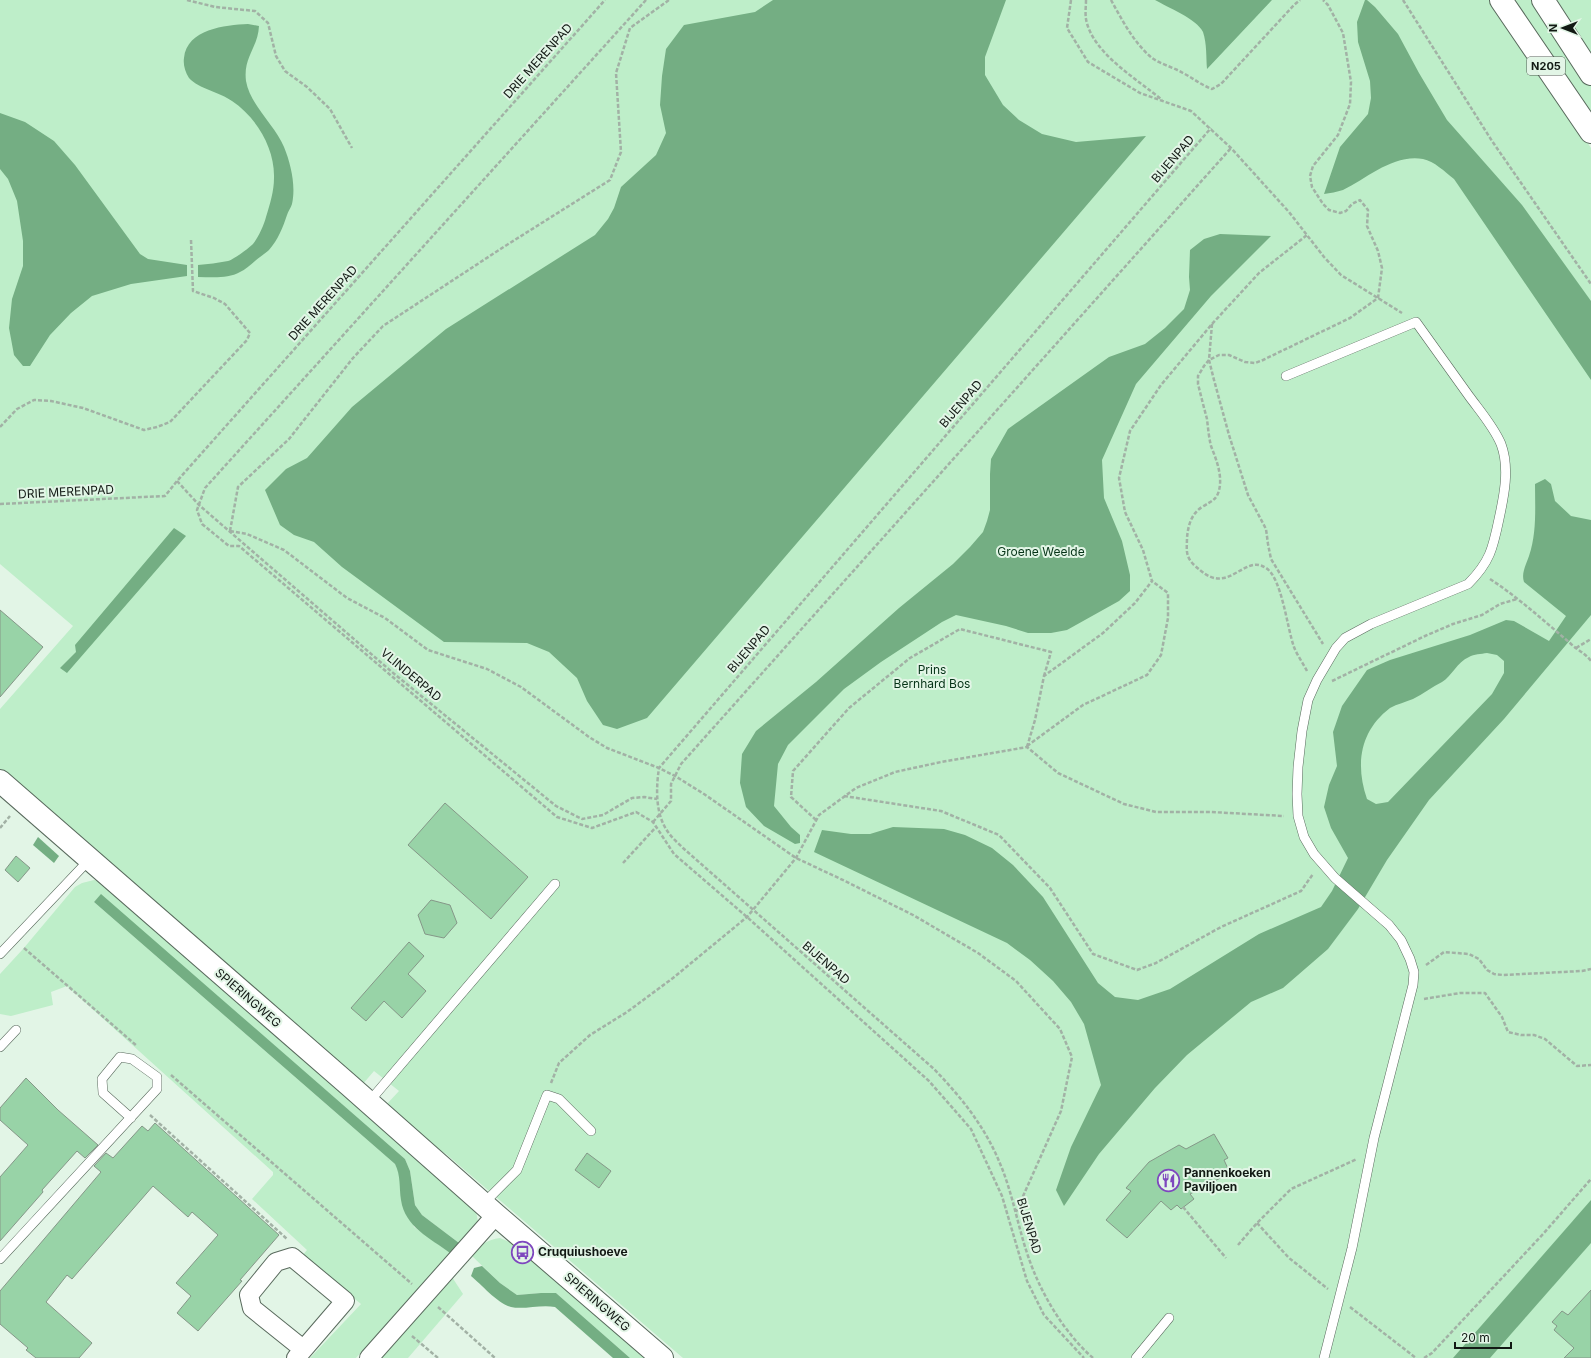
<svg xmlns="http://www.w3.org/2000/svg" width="1591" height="1358" font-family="Inter,sans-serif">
  <rect width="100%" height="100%" fill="#e2f5e6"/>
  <g fill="#beeec9">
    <path d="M 0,0 L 1493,0 L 1591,148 L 1591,1328 L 1565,1358 L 683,1358 L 446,1154 L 434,1147 L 386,1105 L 399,1091 L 374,1071 L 362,1085 L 0,770 L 0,709 L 73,626 L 0,564 Z"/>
    <path d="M 1513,0 L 1535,0 L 1591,85 L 1591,114 Z"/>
    <path d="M 1557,0 L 1591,0 L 1591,53 Z"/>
    <path d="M 94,880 L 105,882 L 475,1206 L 478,1222 L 459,1243 L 422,1215 L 415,1205 L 410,1171 L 405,1159 L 101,895 L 94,902 L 395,1164 L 400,1174 L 414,1227 L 450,1253 L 356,1358 L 310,1358 L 361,1304 L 302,1256 L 307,1250 L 252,1199 L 273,1175 L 273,1172 L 67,986 L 51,992 L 53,1005 L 11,1016 L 0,1014 L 0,974 L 23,949 L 75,887 L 82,883 Z"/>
    <path d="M 500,1238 L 512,1243 L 647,1358 L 630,1358 L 556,1293 L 541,1293 L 517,1295 L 500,1283 L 472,1256 C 480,1244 487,1240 500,1238 Z"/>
    <path d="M 452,1277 L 463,1294 L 408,1358 L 378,1358 Z"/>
  </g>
  <g fill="#74ae83" fill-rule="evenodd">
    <path d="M 773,0 L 1006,0 L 985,57 L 985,75 L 1003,105 L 1019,120 L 1042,134 L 1076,142 L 1146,136 L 647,718 L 617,729 L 603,725 L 587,701 L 577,678 L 549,652 L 527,643 L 444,642 L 342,567 L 314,542 L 294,535 L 280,525 L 265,490 L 286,469 L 307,458 L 352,407 L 446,329 L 595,235 L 608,219 L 614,208 L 621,187 L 656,155 L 666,133 L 660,105 L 662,76 L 666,49 L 684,25 L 755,12 Z"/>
    <path d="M 1155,0 L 1272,0 L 1207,69 C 1206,57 1207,44 1203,32 C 1197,19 1167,7 1155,0 Z"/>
    <path d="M 1365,0 L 1367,0 L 1375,7 L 1398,34 L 1419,73 L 1447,120 L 1522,205 L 1591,301 L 1591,380 L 1454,179 C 1445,172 1434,161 1423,159 C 1393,154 1368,178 1343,190 C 1337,192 1330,193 1324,194 L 1340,147 L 1368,114 L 1371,98 L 1370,81 L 1358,42 L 1357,22 Z"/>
    <path d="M 248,24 L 259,26 C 258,48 243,57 246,81 C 250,105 275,125 284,147 C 291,164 296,186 292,204 C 291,208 288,211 287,215 C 283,227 278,240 269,250 C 265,254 259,257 255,261 C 250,265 245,270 240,272 C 228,279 212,277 198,277 L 198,265 C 208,264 218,263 228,261 C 233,260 249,248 253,244 C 258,238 264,225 266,217 C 270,204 274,191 274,178 C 275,148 256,117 232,101 C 220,92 199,89 189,78 C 185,72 183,64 184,58 C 187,29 225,25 248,24 Z"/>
    <path d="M 0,113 L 25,122 L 54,141 L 75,165 L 140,254 L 148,259 L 187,265 L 187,276 L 131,284 L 92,296 L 71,313 L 50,335 L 30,366 L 23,366 L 14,355 L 9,328 L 12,299 L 23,266 L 23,241 L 17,201 L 8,179 L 0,169 Z"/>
    <path d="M 1220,234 L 1271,236 L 1211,296 L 1136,384 L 1102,460 L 1104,498 L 1122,541 L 1130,575 L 1130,591 L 1119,601 L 1067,630 L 1051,633 L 1028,633 L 1006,626 L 956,615 L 942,622 L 881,662 L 844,689 L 788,745 L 778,764 L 774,806 L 791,827 L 800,835 L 800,843 L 795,844 L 764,826 L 746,807 L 740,783 L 742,754 L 756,731 L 816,682 L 899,608 L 953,564 L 970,547 L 983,532 L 987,521 L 990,510 L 990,474 L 991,459 L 1008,429 L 1109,357 L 1145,344 L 1165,328 L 1184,309 L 1190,290 L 1189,277 L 1190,250 L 1204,239 Z"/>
    <path d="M 1545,479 L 1551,484 L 1555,501 L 1571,516 L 1591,520 L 1591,615 L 1504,719 L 1429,800 L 1387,860 L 1358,909 L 1328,949 L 1283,988 L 1251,1002 L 1187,1055 L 1155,1088 L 1099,1154 L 1064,1206 L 1056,1190 L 1071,1147 L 1101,1085 L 1084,1024 L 1071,1002 L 1053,981 L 1030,960 L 1007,943 L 814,852 L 822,830 L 851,834 L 870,834 L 893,827 L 944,829 L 965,835 L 992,848 L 1013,865 L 1043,897 L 1098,983 L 1115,997 L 1138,1000 L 1170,989 L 1259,934 L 1321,907 L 1332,891 L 1348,858 L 1331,828 L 1324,807 L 1329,785 L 1337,766 L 1333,732 L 1342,706 L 1367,670 L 1390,660 L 1470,635 L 1506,620 L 1514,621 L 1549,641 L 1566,616 L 1524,582 C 1521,573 1526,565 1529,556 C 1537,533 1535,507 1535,484 ZM 1487,653 L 1497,655 L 1504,661 L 1504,673 L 1492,694 L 1388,802 L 1376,804 L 1367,799 C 1355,764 1360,731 1390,708 C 1397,704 1406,702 1413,699 C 1423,694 1432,687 1442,682 C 1452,676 1457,662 1469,657 C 1474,654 1481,654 1487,653 Z"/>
    <path d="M 174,528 L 186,536 L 67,673 L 60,668 L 76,652 L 75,645 Z"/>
    <path d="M 38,837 L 59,856 L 54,863 L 33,845 Z"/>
    <path d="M 101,894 L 405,1159 L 410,1171 L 415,1205 L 422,1215 L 459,1243 L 450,1253 C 430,1238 405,1227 401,1200 C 399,1187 401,1176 395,1164 L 94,902 Z"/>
    <path d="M 1591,1200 L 1591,1243 L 1490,1358 L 1453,1358 Z"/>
    <path d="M 482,1266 L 500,1283 L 517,1295 L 541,1293 L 556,1293 L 630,1358 L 613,1358 L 555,1307 C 541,1304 524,1310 511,1307 C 497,1303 482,1285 471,1276 L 474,1268 Z"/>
  </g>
  <g fill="#98d3a7" stroke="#859788">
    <path d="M 0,610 L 43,647 L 0,697 Z"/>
    <path d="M 445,803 L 528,877 L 491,919 L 408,845 Z"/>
    <path d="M 16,856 L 30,868 L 18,882 L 5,870 Z"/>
    <path d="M 431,900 L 450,905 L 457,923 L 444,938 L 425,934 L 418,915 Z"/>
    <path d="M 409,942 L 424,956 L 408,974 L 426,991 L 402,1018 L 384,1001 L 366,1021 L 351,1008 Z"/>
    <path d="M 26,1078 L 58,1110 L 98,1145 L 85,1158 L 77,1151 L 42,1190 L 43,1192 L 0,1241 L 0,1177 L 28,1145 L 0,1120 L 0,1108 Z"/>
    <path d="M 155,1123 L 279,1235 L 240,1280 L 242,1281 L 198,1331 L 177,1313 L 191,1296 L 176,1283 L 218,1235 L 192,1212 L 188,1217 L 153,1186 L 72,1279 L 67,1275 L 46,1302 L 92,1343 L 79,1358 L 36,1358 L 26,1350 L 28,1348 L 0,1324 L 0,1291 L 101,1172 L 94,1166 L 106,1153 L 113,1158 L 142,1126 L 148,1131 Z"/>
    <path d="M 1214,1134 L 1228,1158 L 1224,1160 L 1230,1173 L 1190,1194 L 1194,1199 L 1181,1209 L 1177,1205 L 1171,1210 L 1161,1201 L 1127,1238 L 1106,1220 L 1131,1191 L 1126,1188 L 1149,1162 L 1179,1145 L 1186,1149 Z"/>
    <path d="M 587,1153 L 611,1171 L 599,1188 L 575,1170 Z"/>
    <path d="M 1591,1290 L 1591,1358 L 1564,1358 L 1574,1348 L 1554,1330 L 1557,1326 L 1552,1322 L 1562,1311 L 1568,1315 Z"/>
  </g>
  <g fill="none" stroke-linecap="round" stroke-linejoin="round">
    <defs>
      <g id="lane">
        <path d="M 1286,376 L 1416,322 C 1434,347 1452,372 1469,396 C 1480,411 1494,427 1501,444 C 1510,468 1504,496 1499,519 C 1493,548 1490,562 1468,584 L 1371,624 L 1345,638 L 1336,648 L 1317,680 L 1308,700 L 1302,731 L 1298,767 L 1297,794 L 1298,816 L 1304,837 L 1314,854 L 1335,878 L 1389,925 L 1401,940 L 1410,959 L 1414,972 L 1413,985 L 1374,1138 L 1352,1248 L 1324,1358"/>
        <path d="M 0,954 L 89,860"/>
        <path d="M 0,1047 L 16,1030"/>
        <path d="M 368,1103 L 555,884"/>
        <path d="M 483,1204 L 517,1170 L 547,1095 L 559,1099 L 591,1131"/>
        <path d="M 0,1259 L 157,1089 L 157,1077 L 132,1059 L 120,1057 L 102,1079 L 103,1093 L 131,1118"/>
        <path d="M 1136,1358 L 1169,1318"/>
      </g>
      <g id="street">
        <path d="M 296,1358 L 345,1301 L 292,1257 L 276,1262 L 249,1295 L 252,1308 L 303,1349"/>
        <path d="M 369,1358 L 496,1215"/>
      </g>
      <path id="secondary" d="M 0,781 L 349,1085 L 496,1215 L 662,1358"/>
      <g id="highway">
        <path d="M 1501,0 L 1591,132"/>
        <path d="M 1543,0 L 1591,74"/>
      </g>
    </defs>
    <use href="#lane" stroke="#596a5d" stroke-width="10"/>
    <use href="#street" stroke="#596a5d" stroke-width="20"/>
    <use href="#secondary" stroke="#596a5d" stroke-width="24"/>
    <use href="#highway" stroke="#596a5d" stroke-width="24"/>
    <g stroke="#a2b1a5" stroke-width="2.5" stroke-dasharray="4 2" stroke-linecap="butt">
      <path d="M 187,0 L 215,7 L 255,11 L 268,23 L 276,56 L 285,71 L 307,87 L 330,109 L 352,148"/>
      <path d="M 646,0 L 205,488 L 197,510 L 202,524 L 229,546 L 239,546 L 557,817 L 592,828 L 636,812 L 653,822 L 674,854 L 747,917 L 929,1081 L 971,1129 L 1002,1196 L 1027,1281 L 1044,1315 L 1084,1358"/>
      <path d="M 1071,0 L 1067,28 L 1088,62 L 1140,93 L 1191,111 L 1231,148 L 1289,212 L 1324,257 L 1341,275 L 1402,313"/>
      <path d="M 1086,0 C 1086,6 1085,13 1086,19 C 1092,53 1137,79 1162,100"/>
      <path d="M 1111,0 C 1122,20 1134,43 1152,58 C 1160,64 1173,67 1183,73 C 1193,78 1201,85 1212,89 L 1221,84 L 1294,5 L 1300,0"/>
      <path d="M 1403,0 L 1492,141 L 1591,284"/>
      <path d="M 1212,324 L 1209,360 L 1214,380 L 1229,435 L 1248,495 L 1266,529 L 1268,544 L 1271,559 L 1323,644"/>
      <path d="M 0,427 L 17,409 L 34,400 L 51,401 L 83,408 L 144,430 L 157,427 L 170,422 L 247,340 L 250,333 L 225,304 L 214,298 L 193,291 L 191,240"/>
      <path d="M 177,481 L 199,505 L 392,672 L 556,806 L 582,819 L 603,815 L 632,798 L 644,797 L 657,799"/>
      <path d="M 0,504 L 165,496 L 177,481 L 605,0"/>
      <path d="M 230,531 L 247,534 L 284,550 L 347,598 L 385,618 L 428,650 L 487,669 L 521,687 L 589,737 L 607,748 L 659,768 L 675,776 L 704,794 L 796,858 L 845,881 L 913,915 L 978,953 L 1016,981 L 1060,1029 L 1072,1057 L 1061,1111 L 1016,1212"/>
      <path d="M 230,531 L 238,487 L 289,439 L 353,358 L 383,326 L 502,248 L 610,180 L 621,152 L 616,73 L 630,28 L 669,0"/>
      <path d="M 1490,579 C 1519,598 1544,621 1570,643 C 1577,650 1585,653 1591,661"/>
      <path d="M 1576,648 L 1591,639"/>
      <path d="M 1307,671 C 1303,663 1297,655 1294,647 C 1287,628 1282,578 1266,568 C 1244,553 1229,596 1200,570 C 1196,567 1190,562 1188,556 C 1186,551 1187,544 1187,538 C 1188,526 1191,514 1202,507 C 1213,500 1218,500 1220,485 C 1221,471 1216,459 1211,446 C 1209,438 1208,428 1207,419 C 1204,408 1201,396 1198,384 L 1198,376 L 1204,366 L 1209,360 L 1219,355 L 1229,355 L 1245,362 L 1255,363 L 1263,360 L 1350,318 L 1378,298 L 1382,268 L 1378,251 L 1367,226 L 1368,210 L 1360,200 L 1352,204 L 1346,211 L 1340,213 L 1329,210 L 1323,204 L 1312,187 L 1310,176 L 1313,166 L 1338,135 L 1350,104 L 1351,82 L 1343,33 L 1328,5 L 1323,0"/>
      <path d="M 1332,681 L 1425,636 L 1453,624 L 1482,615 L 1500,604 L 1517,599"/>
      <path d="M 1027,746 L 1083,705 L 1147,675 L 1161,655 L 1168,618 L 1168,593 L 1152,581"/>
      <path d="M 1027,747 L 1035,720 L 1044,676 L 1103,633 L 1135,603 L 1152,581 L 1143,550 L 1125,512 L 1119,478 L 1130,431 L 1161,385 L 1212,324 L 1259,273 L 1307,235"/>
      <path d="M 844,796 L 941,811 L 999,835 L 1050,888 L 1093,954 L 1137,970 L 1156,963 L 1221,927 L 1301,891 L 1313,874"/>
      <path d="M 816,820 L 791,797 L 793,771 L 849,708 L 910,658 L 960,629 L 1051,652 L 1044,676"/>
      <path d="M 653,822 L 671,801 L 671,784 L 681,764 L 1231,148"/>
      <path d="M 0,828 L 10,816"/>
      <path d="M 623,863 L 656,827"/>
      <path d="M 24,948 L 137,1046"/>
      <path d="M 1426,965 L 1444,952 L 1469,954 L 1479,959 L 1487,970 L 1494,974 L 1503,975 L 1582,971 L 1591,969"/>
      <path d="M 1424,999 L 1460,993 L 1485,993 L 1502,1017 L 1508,1032 L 1521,1035 L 1534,1035 L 1545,1039 L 1577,1066 L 1591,1065"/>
      <path d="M 171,1075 L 412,1284"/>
      <path d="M 551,1083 L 559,1063 L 590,1035 L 627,1012 L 673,978 L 747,917 L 796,858 L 819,815 L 856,788 L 895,772 L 941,762 L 1027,747 L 1058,773 L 1124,804 L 1156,812 L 1211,812 L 1284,816"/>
      <path d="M 150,1115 L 287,1239"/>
      <path d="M 1183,1207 L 1226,1258"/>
      <path d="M 1257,1223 L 1289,1258 L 1328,1289"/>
      <path d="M 1238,1245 L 1257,1223 L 1291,1189 L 1357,1159"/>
      <path d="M 438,1307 L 495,1358"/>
      <path d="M 1350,1307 L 1416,1358"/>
      <path d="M 412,1336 L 438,1358"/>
      <path d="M 1093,1358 C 1064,1333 1040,1292 1028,1256 C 1018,1227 1013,1195 1001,1166 C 986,1128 962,1098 934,1069 L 683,848 C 678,843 672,838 668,832 C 655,814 656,788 659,768 L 1211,128"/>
      <path d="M 1424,1358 L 1432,1353 L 1544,1233 L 1591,1179"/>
    </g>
    <use href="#lane" stroke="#fff" stroke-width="9"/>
    <use href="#street" stroke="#fff" stroke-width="18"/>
    <use href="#secondary" stroke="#fff" stroke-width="22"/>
    <use href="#highway" stroke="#fff" stroke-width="22"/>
  </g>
  <defs>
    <symbol id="restaurant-ring" viewBox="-11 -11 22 22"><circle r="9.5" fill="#e2f5e6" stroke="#7e47be" stroke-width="1.5"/><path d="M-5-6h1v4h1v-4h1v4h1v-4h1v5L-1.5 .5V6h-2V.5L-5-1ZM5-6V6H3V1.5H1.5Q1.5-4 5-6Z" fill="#7e47be"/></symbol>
    <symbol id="bus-ring" viewBox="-11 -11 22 22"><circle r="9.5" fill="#e2f5e6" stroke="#7e47be" stroke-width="1.5"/><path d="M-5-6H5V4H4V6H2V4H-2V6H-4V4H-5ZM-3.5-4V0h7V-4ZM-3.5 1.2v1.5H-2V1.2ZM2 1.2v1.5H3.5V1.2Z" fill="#7e47be"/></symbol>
  </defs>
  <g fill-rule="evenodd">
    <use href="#restaurant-ring" x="1156" y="1168" width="25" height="25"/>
    <use href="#bus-ring" x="510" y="1240" width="25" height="25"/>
  </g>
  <g text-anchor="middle" stroke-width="4" stroke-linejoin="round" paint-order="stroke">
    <rect fill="#e2f5e6" stroke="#505b53" stroke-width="1" x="1527" y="57" width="38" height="18" rx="3"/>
    <g font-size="11" font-weight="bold" fill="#121914">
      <text x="1546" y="70">N205</text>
    </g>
    <g font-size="12" fill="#121914" stroke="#e2f5e6">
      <text transform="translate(538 61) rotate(-48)" y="4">DRIE MERENPAD</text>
      <text transform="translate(1173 159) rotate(-49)" y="4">BIJENPAD</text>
      <text transform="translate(323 303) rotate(-48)" y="4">DRIE MERENPAD</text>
      <text transform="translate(961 404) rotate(-49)" y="4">BIJENPAD</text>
      <text transform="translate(66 492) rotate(-3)" y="4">DRIE MERENPAD</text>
      <text transform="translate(749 649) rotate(-49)" y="4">BIJENPAD</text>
      <text transform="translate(411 675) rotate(40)" y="4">VLINDERPAD</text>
      <text transform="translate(826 963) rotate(41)" y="4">BIJENPAD</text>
      <text transform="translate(248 998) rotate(41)" y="4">SPIERINGWEG</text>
      <text transform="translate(1029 1226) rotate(73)" y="4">BIJENPAD</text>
      <text transform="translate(597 1302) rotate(41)" y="4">SPIERINGWEG</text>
    </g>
    <g font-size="12" fill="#053317" stroke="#e2f5e6">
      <text x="1041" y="556">Groene Weelde</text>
      <text x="932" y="674">Prins<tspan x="932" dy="14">Bernhard Bos</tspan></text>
    </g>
    <g font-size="12" font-weight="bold" fill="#121914" stroke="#e2f5e6" text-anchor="start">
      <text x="1184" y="1177">Pannenkoeken<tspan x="1184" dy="14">Paviljoen</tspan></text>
      <text x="538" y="1256">Cruquiushoeve</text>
    </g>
  </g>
  <g transform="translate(1563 28) rotate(270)" stroke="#e2f5e6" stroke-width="3" paint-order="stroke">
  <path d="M0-3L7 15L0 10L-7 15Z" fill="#121914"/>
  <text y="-6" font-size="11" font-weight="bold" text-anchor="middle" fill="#121914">N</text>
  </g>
  <path d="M1455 1342v6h56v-6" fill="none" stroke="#121914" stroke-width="2"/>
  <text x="1461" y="1342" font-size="12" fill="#121914" stroke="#e2f5e6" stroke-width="3" paint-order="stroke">20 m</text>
</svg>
